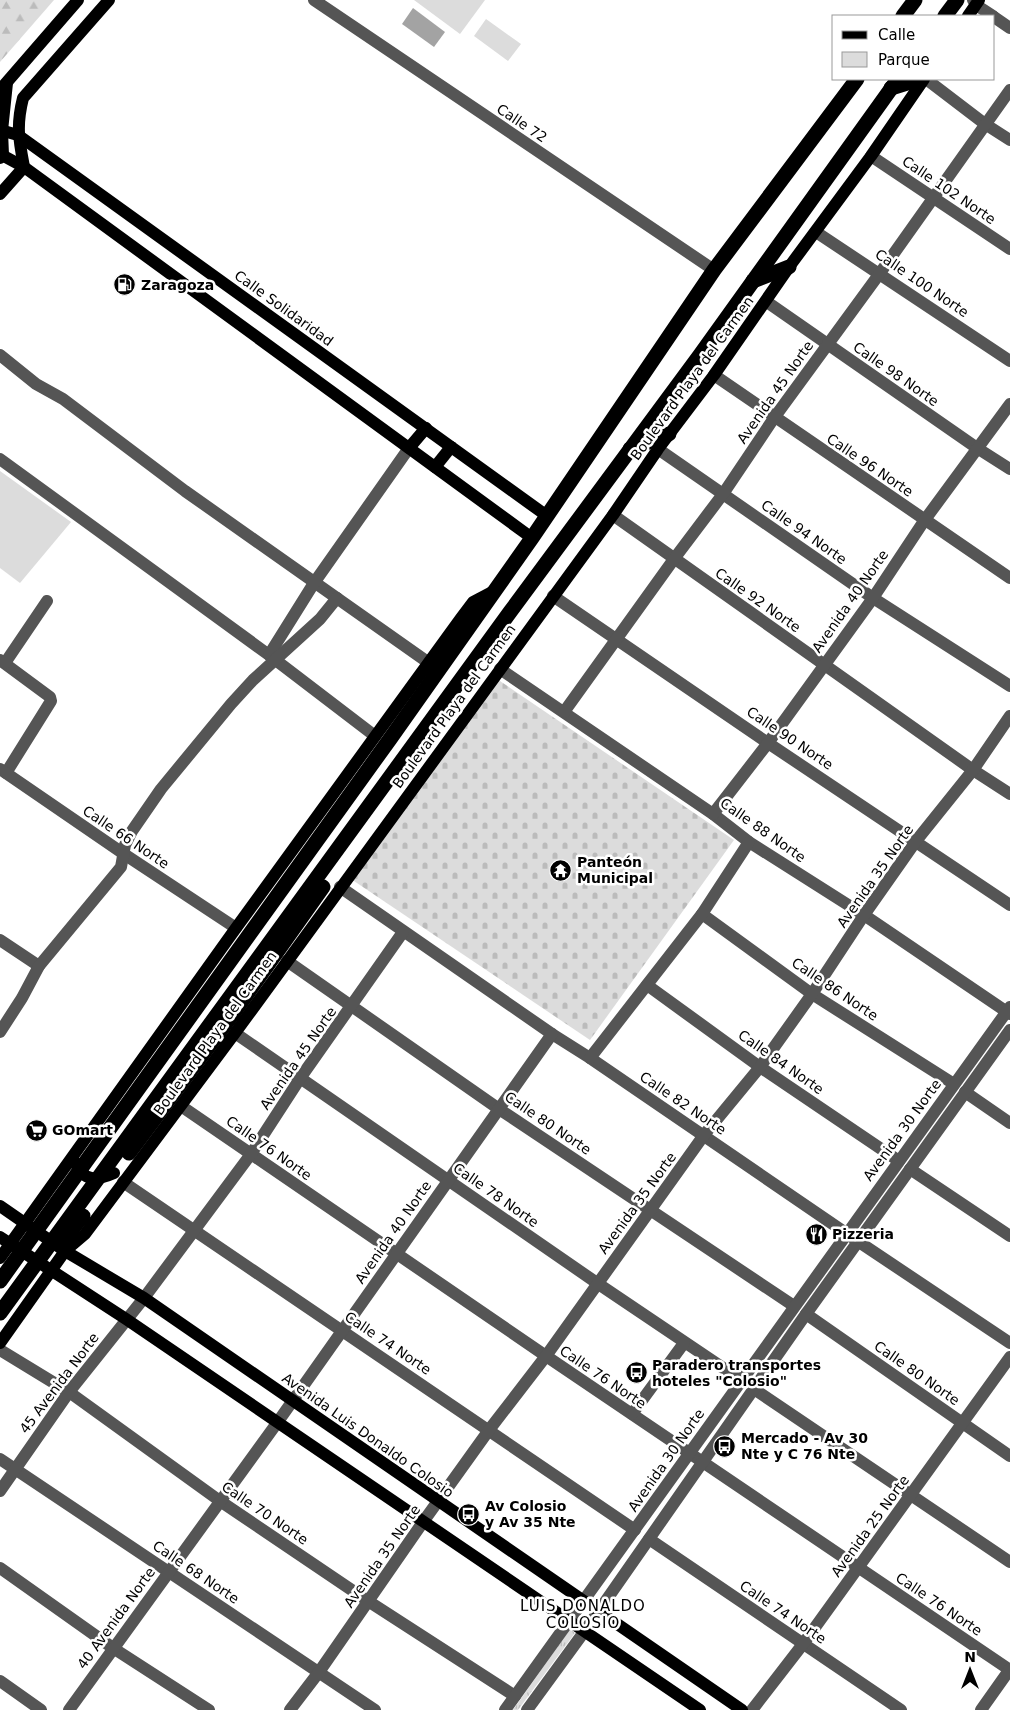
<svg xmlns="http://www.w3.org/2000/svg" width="1010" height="1710" font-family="'DejaVu Sans',sans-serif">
  <defs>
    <pattern id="grass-tufts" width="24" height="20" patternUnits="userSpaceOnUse" patternTransform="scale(1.25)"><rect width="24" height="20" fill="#dcdcdc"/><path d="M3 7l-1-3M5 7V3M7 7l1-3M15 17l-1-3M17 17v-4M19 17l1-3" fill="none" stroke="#bbb"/></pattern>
    <pattern id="forest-firs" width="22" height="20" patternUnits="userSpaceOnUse" patternTransform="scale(1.25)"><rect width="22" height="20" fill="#dcdcdc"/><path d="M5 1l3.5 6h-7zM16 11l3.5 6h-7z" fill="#bbb"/></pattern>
    <pattern id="cemetery-stones" width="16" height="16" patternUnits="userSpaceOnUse" patternTransform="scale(1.25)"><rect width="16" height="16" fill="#dcdcdc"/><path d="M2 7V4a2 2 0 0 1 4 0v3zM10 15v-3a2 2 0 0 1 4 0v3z" fill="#bbb"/></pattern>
  </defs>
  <rect width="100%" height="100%" fill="#fff"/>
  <path fill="url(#grass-tufts)" d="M 570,1629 L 575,1633 L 518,1710 L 513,1710 Z"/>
  <path fill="url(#forest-firs)" d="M 0,0 L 54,0 L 0,62 Z"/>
  <path fill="url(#cemetery-stones)" d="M 497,679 L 734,840 L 590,1040 L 351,879 Z"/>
  <g fill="#dcdcdc">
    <path d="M 414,0 L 485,0 L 460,34 Z"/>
    <path d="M 486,19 L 521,44 L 508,61 L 474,36 Z"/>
    <path d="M 0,471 L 71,522 L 20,583 L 0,568 Z"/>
  </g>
  <path fill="#a3a3a3" d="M 413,8 L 445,32 L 434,47 L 402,24 Z"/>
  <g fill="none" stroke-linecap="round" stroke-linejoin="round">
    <g stroke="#555" stroke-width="12">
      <path d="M 314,0 L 714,270"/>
      <path d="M 973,0 L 976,5 L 993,16"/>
      <path d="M 994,17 L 1010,28"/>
      <path d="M 926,79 L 985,124 L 1010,140"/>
      <path d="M 871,156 L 1010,249"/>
      <path d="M 816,232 L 1010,361"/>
      <path d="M 767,302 L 977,448 L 1010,469"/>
      <path d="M 0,355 L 36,384 L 63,399 L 185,491 L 429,663"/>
      <path d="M 714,375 L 1010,578"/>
      <path d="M 658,449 L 873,598 L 1010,686"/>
      <path d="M 0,459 L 269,655 L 375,736"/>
      <path d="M 613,515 L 973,770 L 1010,794"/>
      <path d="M 553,596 L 768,743 L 1010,905"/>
      <path d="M 269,655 L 314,583 L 409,448"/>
      <path d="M 0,660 L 50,697 L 51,701 L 6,773"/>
      <path d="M 5,663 L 47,601"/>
      <path d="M 500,669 L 713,814 L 749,842 L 864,915 L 1010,1014"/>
      <path d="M 564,712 L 674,559 L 723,494 L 774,418 L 880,273 L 1010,90"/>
      <path d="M 0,769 L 124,854 L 236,928"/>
      <path d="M 713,814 L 768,743 L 873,598 L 924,521 L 1010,404"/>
      <path d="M 340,887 L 552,1034 L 590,1058 L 859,1242 L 1010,1343"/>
      <path d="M 702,914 L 812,994 L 954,1084"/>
      <path d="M 0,940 L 39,966"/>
      <path d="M 287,961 L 499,1109 L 794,1306"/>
      <path d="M 647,985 L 760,1067 L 899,1161"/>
      <path d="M 0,1032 L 22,998 L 39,966 L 121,867 L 125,845 L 132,831 L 161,789 L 231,704 L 253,680 L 320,619 L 337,598"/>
      <path d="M 235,1033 L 597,1283 L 741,1380"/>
      <path d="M 590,1058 L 702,914 L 749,842"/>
      <path d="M 965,1092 L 1010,1123"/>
      <path d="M 181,1106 L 546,1356 L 1010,1670"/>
      <path d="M 910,1169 L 1010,1236"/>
      <path d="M 123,1182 L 635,1530"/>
      <path d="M 806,1314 L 1010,1456"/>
      <path d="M 0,1350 L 69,1392 L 220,1501 L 368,1601 L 515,1696"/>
      <path d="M 754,1389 L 1010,1562"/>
      <path d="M 632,1414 L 684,1343"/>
      <path d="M 0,1459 L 375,1710"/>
      <path d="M 0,1491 L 69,1392 L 144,1298 L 251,1154 L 301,1077 L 403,932"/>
      <path d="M 649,1539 L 901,1710"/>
      <path d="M 0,1568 L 113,1648 L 209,1710"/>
      <path d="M 0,1681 L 41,1710"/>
      <path d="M 69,1710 L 277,1423 L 552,1034"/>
      <path d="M 290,1710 L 319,1672 L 423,1522 L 489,1430 L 546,1356 L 704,1135 L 760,1067 L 812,994 L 864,915 L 916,841 L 973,770 L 1010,716"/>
      <path d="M 505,1710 L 1010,1007"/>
      <path d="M 527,1710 L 584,1632 L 806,1314 L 1010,1030"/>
      <path d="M 752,1710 L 803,1644 L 1010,1357"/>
      <path d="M 981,1710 L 1010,1669"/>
    </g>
    <g stroke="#000" stroke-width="12">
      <path d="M 968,16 L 979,0"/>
      <path d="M 0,90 L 78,0"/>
      <path d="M 0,130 L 18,135 L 547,516"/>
      <path d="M 0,154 L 24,167 L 532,538"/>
      <path d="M 0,158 L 3,155 L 2,131 L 7,83"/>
      <path d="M 0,194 L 24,167 C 19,140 16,126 23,98 L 109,0"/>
      <path d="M 409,448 L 426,428"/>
      <path d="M 435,467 L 451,447"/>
      <path d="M 75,1162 C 84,1182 96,1181 114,1173"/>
      <path d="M 0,1206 L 65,1251 L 144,1298 L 742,1710"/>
      <path d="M 0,1237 L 126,1319 L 700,1710"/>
      <path d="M 0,1258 L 236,928 L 461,618 L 473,602 L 492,592"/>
      <path d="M 0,1343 L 65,1251 L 85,1234 L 235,1033 L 613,515 L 658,449 L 714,375 L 789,267 L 871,156 L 924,79"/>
    </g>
    <g stroke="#000" stroke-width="15">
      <path d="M 903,16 L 915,0"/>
      <path d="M 945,16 L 957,0"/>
      <path d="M 891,88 L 920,79"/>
      <path d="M 753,281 L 789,267"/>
      <path d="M 630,449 L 669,434"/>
      <path d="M 129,1153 L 233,1014 L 323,887"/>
      <path d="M 65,1251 L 73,1228 L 83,1216"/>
      <path d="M 0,1281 L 390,739 L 532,538 L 714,270 L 857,79"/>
      <path d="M 0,1313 L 510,612 L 700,355 L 898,79"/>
    </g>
  </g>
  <defs>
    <symbol id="fuel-disc" viewBox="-11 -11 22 22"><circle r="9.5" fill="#000" stroke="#fff"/><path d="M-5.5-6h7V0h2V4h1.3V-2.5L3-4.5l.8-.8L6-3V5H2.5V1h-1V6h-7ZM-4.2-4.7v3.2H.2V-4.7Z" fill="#fff"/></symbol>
    <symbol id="temple-disc" viewBox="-11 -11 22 22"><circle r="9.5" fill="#000" stroke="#fff"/><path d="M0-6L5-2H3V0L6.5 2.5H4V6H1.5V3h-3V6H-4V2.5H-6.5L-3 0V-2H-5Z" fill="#fff"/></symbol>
    <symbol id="supermarket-disc" viewBox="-11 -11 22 22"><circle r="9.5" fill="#000" stroke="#fff"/><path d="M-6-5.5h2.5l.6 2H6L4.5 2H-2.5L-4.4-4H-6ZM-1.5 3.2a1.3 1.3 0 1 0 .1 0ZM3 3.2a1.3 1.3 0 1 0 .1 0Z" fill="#fff"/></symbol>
    <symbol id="restaurant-disc" viewBox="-11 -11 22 22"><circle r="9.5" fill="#000" stroke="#fff"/><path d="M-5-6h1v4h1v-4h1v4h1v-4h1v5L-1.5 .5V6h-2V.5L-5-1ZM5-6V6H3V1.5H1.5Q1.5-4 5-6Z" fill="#fff"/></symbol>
    <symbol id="bus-disc" viewBox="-11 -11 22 22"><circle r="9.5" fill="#000" stroke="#fff"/><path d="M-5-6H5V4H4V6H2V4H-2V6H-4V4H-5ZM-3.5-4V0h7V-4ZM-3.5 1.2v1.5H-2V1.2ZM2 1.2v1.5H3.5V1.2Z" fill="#fff"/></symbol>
  </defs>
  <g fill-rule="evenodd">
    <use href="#fuel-disc" x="112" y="272" width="25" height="25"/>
    <use href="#temple-disc" x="548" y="858" width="25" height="25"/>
    <use href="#supermarket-disc" x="24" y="1118" width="25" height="25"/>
    <use href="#restaurant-disc" x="804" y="1222" width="25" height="25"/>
    <use href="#bus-disc" x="624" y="1360" width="25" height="25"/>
    <use href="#bus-disc" x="712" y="1434" width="25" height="25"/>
    <use href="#bus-disc" x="456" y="1502" width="25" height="25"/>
  </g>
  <g text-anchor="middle" stroke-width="5" stroke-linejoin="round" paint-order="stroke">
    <g font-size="14" fill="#000" stroke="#fff">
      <text transform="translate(522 123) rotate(34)" y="5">Calle 72</text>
      <text transform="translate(949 190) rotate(34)" y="5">Calle 102 Norte</text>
      <text transform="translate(922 283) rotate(34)" y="5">Calle 100 Norte</text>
      <text transform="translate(284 308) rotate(36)" y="5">Calle Solidaridad</text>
      <text transform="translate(896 374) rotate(35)" y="5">Calle 98 Norte</text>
      <text transform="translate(692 378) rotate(-54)" y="5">Boulevard Playa del Carmen</text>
      <text transform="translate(775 392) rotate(-55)" y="5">Avenida 45 Norte</text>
      <text transform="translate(870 465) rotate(34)" y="5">Calle 96 Norte</text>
      <text transform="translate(804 532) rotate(35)" y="5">Calle 94 Norte</text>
      <text transform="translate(758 600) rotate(35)" y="5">Calle 92 Norte</text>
      <text transform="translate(850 601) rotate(-55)" y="5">Avenida 40 Norte</text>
      <text transform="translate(454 706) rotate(-54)" y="5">Boulevard Playa del Carmen</text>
      <text transform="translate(790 738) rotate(34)" y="5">Calle 90 Norte</text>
      <text transform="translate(763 830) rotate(35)" y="5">Calle 88 Norte</text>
      <text transform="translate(126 837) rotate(34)" y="5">Calle 66 Norte</text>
      <text transform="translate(875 876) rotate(-55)" y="5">Avenida 35 Norte</text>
      <text transform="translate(835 989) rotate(34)" y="5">Calle 86 Norte</text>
      <text transform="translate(215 1033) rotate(-54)" y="5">Boulevard Playa del Carmen</text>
      <text transform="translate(298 1058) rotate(-55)" y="5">Avenida 45 Norte</text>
      <text transform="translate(781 1062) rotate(35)" y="5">Calle 84 Norte</text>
      <text transform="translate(683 1103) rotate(34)" y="5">Calle 82 Norte</text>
      <text transform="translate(548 1123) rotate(34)" y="5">Calle 80 Norte</text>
      <text transform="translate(902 1130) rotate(-54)" y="5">Avenida 30 Norte</text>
      <text transform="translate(269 1148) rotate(35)" y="5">Calle 76 Norte</text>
      <text transform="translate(496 1195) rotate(35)" y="5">Calle 78 Norte</text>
      <text transform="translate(637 1203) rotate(-54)" y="5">Avenida 35 Norte</text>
      <text transform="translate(393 1232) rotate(-55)" y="5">Avenida 40 Norte</text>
      <text transform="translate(388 1343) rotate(34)" y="5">Calle 74 Norte</text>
      <text transform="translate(917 1373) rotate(35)" y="5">Calle 80 Norte</text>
      <text transform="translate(603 1377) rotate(34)" y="5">Calle 76 Norte</text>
      <text transform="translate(59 1383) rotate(-53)" y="5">45 Avenida Norte</text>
      <text transform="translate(368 1435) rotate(35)" y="5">Avenida Luis Donaldo Colosio</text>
      <text transform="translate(666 1460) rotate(-55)" y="5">Avenida 30 Norte</text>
      <text transform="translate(265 1513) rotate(34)" y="5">Calle 70 Norte</text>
      <text transform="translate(870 1526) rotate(-54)" y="5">Avenida 25 Norte</text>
      <text transform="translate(382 1556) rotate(-55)" y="5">Avenida 35 Norte</text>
      <text transform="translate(196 1572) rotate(34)" y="5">Calle 68 Norte</text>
      <text transform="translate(939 1604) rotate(34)" y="5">Calle 76 Norte</text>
      <text transform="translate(783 1612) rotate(34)" y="5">Calle 74 Norte</text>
      <text transform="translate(116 1618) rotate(-54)" y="5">40 Avenida Norte</text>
    </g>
    <g font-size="14" font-weight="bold" fill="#000" stroke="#fff" text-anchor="start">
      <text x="141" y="290">Zaragoza</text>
      <text x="577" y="867">Panteón<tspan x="577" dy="16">Municipal</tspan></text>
      <text x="52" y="1135">GOmart</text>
      <text x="832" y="1239">Pizzeria</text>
      <text x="652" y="1370">Paradero transportes<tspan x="652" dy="16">hoteles "Colosio"</tspan></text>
      <text x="741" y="1443">Mercado - Av 30<tspan x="741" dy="16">Nte y C 76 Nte</tspan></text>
      <text x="485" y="1511">Av Colosio<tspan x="485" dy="16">y Av 35 Nte</tspan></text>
    </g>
    <g font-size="15" letter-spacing="1" fill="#000" stroke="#fff">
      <text x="583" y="1611">LUIS DONALDO<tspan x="583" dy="17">COLOSIO</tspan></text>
    </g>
  </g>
  <rect x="832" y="15" width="162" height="65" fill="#ffffff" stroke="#999999"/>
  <rect x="842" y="31" width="25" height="8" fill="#000000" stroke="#999999"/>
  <text x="878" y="40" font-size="15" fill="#000000">Calle</text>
  <rect x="842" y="52" width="25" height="15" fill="#dcdcdc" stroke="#999999"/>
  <text x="878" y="65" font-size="15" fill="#000000">Parque</text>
  <g transform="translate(970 1670)" stroke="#ffffff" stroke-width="4" paint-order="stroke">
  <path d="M0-4L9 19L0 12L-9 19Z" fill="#000000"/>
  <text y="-8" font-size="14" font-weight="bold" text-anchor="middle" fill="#000000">N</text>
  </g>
</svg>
